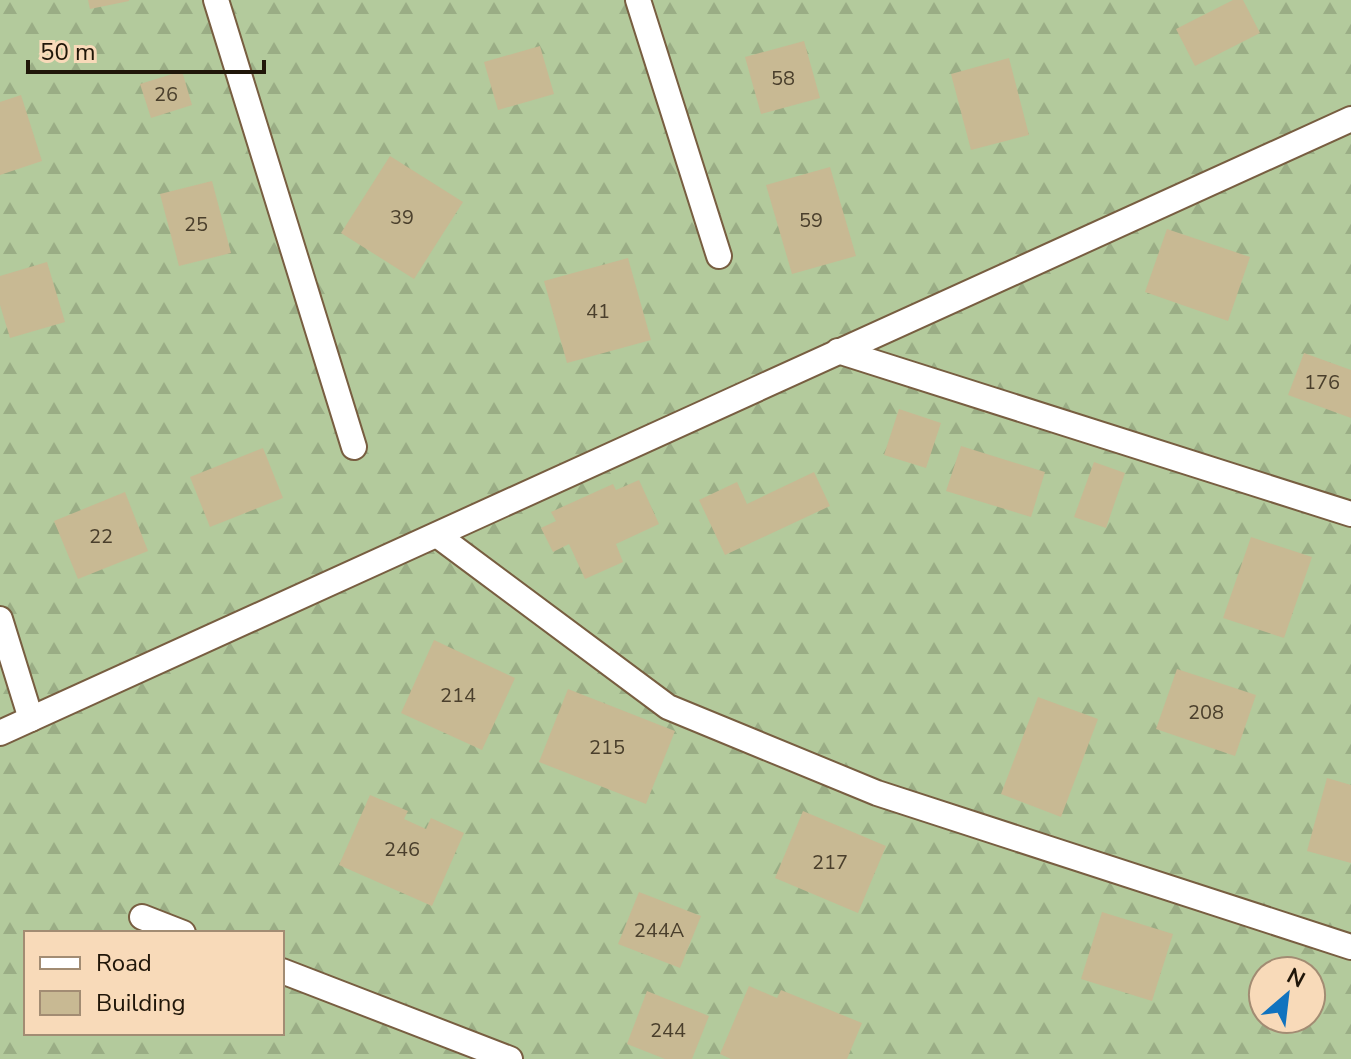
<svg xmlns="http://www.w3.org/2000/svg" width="1351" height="1059" font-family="'Nunito Sans',sans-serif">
  <defs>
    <pattern id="forest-firs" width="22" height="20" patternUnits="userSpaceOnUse" patternTransform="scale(2)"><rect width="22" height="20" fill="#b3ca9c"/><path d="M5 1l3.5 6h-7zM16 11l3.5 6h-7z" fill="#9aad85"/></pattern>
  </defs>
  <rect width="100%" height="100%" fill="#f8dab9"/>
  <path fill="url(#forest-firs)" fill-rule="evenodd" d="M 0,0 L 1351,0 L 1351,1059 L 0,1059 ZM 26,933 L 282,933 L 282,1033 L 26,1033 ZM 1263,971 L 1311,971 L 1311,1019 L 1263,1019 Z"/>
  <g fill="#c8b993">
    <path d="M 88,0 L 129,0 L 129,1 L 90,9 Z"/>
    <path d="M 1233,0 L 1243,0 L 1260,33 L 1195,66 L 1176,29 Z"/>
    <path d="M 804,41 L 820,98 L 761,114 L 745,57 Z"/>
    <path d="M 540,46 L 554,94 L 498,110 L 484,62 Z"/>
    <path d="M 1009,58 L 1029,135 L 971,150 L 951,74 Z"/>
    <path d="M 182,71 L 192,105 L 151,118 L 140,84 Z"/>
    <path d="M 21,95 L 42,161 L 0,175 L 0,102 Z"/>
    <path d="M 390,156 L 463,202 L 414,279 L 341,233 Z"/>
    <path d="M 830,167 L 856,256 L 792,274 L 766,185 Z"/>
    <path d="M 212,181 L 231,253 L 179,266 L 160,194 Z"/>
    <path d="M 1167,229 L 1250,257 L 1228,321 L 1145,292 Z"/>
    <path d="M 628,258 L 651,340 L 567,363 L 544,281 Z"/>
    <path d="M 47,262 L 65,322 L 10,338 L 0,305 L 0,276 Z"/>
    <path d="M 1304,353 L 1351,370 L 1351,418 L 1288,395 Z"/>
    <path d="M 899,409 L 941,423 L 926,468 L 884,455 Z"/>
    <path d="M 961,446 L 1045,472 L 1031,517 L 946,491 Z"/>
    <path d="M 263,448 L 283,498 L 210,527 L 190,477 Z"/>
    <path d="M 1094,462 L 1125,473 L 1106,528 L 1074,517 Z"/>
    <path d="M 814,472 L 830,506 L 725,555 L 699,500 L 737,482 L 747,504 Z"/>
    <path d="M 639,480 L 659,524 L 616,544 L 623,562 L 585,579 L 569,544 L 553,552 L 541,528 L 556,521 L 551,512 L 613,484 L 616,490 Z"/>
    <path d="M 125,492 L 148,551 L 78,579 L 54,521 Z"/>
    <path d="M 1251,537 L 1312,557 L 1284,638 L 1223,618 Z"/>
    <path d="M 434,640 L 515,678 L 482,750 L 401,713 Z"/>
    <path d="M 1177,669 L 1256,695 L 1235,756 L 1156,729 Z"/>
    <path d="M 568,689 L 675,731 L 646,804 L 539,762 Z"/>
    <path d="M 1038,697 L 1098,719 L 1061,817 L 1001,794 Z"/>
    <path d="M 1327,778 L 1351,785 L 1351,863 L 1307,851 Z"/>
    <path d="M 370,795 L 408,811 L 404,819 L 426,829 L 431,818 L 464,833 L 432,906 L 339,865 Z"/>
    <path d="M 803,811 L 886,846 L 858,913 L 775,878 Z"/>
    <path d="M 639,892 L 701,916 L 680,968 L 618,944 Z"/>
    <path d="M 1102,912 L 1173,934 L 1152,1001 L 1081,979 Z"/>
    <path d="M 749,986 L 777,998 L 781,990 L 862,1023 L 847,1059 L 731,1059 L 720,1054 Z"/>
    <path d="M 647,991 L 709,1016 L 692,1059 L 665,1059 L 627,1044 Z"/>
  </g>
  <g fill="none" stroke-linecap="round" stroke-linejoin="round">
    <defs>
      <g id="minor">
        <path d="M 216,0 L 354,447"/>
        <path d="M 638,0 L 719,256"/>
        <path d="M 838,351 L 1351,514"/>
        <path d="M 437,535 L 668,707 L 877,793 L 1351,947"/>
        <path d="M 0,619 L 31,719"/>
        <path d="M 0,733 L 1351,119"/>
        <path d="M 142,917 L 183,933"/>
        <path d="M 282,971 L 510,1059"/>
      </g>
    </defs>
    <use href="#minor" stroke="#785e41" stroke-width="28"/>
    <use href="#minor" stroke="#fff" stroke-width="24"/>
  </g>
  <g text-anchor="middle" stroke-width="6" stroke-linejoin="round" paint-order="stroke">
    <g font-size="20" fill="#4a3f2c">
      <text x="783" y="85">58</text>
      <text x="166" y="101">26</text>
      <text x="402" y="224">39</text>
      <text x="811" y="227">59</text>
      <text x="196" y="231">25</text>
      <text x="598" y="318">41</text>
      <text x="1322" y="389">176</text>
      <text x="101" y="543">22</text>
      <text x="458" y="702">214</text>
      <text x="1206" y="719">208</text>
      <text x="607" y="754">215</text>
      <text x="402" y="856">246</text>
      <text x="830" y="869">217</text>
      <text x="659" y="937">244А</text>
      <text x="668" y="1037">244</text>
    </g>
  </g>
  <rect x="24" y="931" width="260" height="104" fill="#f8dab9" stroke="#a28c73" stroke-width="2"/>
  <rect x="40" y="957" width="40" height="12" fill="#ffffff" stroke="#a28c73" stroke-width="2"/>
  <text x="96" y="971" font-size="24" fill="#201609">Road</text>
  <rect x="40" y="991" width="40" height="24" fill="#c8b993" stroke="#a28c73" stroke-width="2"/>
  <text x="96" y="1011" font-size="24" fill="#201609">Building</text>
  <g transform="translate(1287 995) rotate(28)"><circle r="38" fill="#f8dab9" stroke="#a28c73" stroke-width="2"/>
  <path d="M0-6L14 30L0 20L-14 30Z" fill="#1173bf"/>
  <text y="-12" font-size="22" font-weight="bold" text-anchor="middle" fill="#201609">N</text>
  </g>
  <path d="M28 60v12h236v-12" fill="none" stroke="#201609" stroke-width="4"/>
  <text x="40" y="60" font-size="24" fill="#201609" stroke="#f8dab9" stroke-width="6" paint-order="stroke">50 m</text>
</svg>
